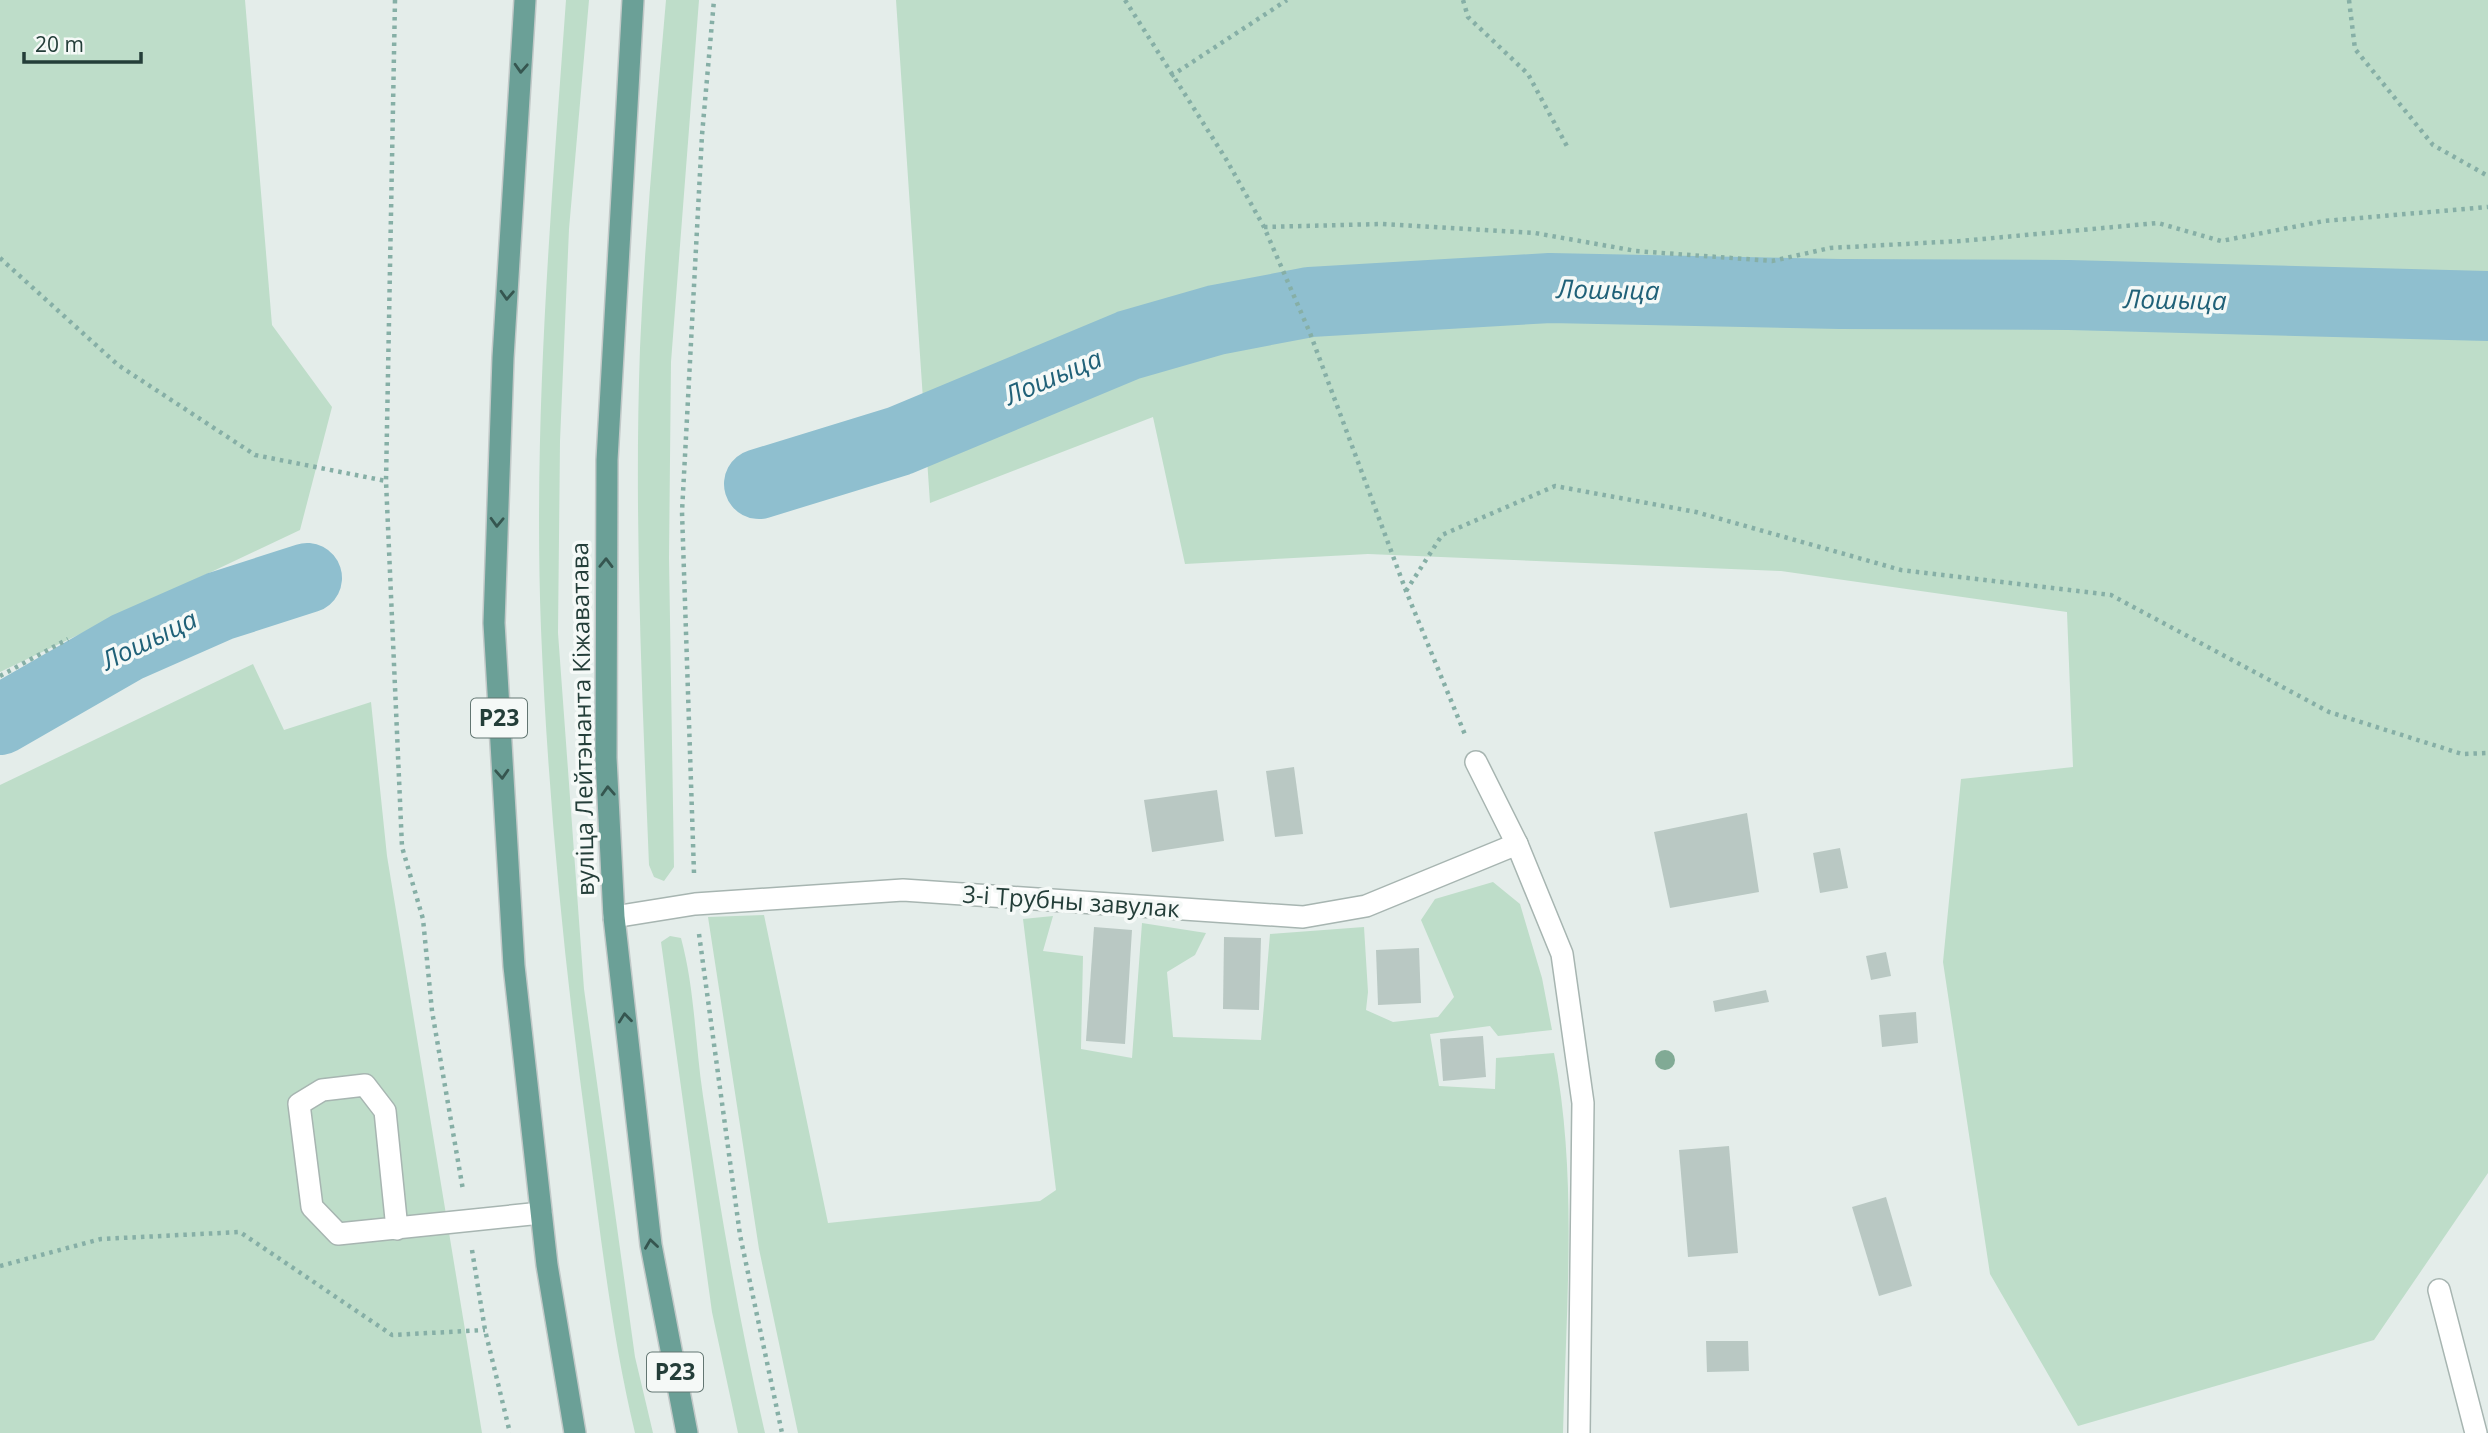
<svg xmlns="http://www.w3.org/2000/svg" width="2488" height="1433" font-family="'Open Sans',sans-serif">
  <rect width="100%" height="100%" fill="#e4edea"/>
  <g fill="#beddc9">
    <path d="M 0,0 L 245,0 L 272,325 L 332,407 L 300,530 L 0,672 Z"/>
    <path d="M 566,0 L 589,0 L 569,229 L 560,441 L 558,633 L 584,989 L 635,1357 L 653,1433 L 635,1433 C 612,1337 601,1238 588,1140 C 565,971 548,800 541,629 C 533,419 551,209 566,0 Z"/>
    <path d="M 666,0 L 699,0 L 671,362 L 669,558 L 674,867 L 664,881 L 654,877 L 649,865 C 642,693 634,520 640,348 C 645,232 656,116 666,0 Z"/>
    <path d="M 896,0 L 2488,0 L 2488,1173 L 2374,1340 L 2078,1426 L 1990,1274 L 1943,962 L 1961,779 L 2073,767 L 2067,612 L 1781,571 L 1368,554 L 1185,564 L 1153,417 L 930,503 Z"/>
    <path d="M 253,664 L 284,730 L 371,702 L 387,856 L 482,1433 L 0,1433 L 0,785 Z"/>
    <path d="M 1493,882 L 1520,904 L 1542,978 L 1552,1030 L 1498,1036 L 1490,1026 L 1430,1034 L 1439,1086 L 1495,1089 L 1496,1058 L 1554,1053 C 1578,1177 1566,1307 1563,1433 L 798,1433 L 759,1249 L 708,917 L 764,915 L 828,1223 L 1040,1201 L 1056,1190 L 1023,919 L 1053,916 L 1043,951 L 1083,956 L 1081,1049 L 1132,1058 L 1142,923 L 1206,933 L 1195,955 L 1167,972 L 1173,1037 L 1261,1040 L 1270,934 L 1364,927 L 1368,992 L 1366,1010 L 1393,1022 L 1438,1017 L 1454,997 L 1421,920 L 1435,899 Z"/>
    <path d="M 670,936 L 681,938 C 695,990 695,1043 703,1096 C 720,1209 739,1322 765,1433 L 738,1433 L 712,1312 L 661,942 Z"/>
  </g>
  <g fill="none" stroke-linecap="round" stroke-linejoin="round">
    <g stroke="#8fbfcf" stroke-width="70">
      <path d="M 759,484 L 899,441 L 1129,345 L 1216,320 L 1310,302 L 1550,288 L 1840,294 L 2069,295 L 2488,306"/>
      <path d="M 0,720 L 127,647 L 220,606 L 307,578"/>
    </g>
  </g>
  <g fill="#b9c8c3">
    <path d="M 1294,767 L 1303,834 L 1275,837 L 1266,771 Z"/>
    <path d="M 1217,790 L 1224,841 L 1152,852 L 1144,800 Z"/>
    <path d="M 1747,813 L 1759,892 L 1670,908 L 1654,832 Z"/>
    <path d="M 1840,848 L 1848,888 L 1820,893 L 1813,853 Z"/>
    <path d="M 1094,927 L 1132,930 L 1125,1044 L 1086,1041 Z"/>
    <path d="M 1224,937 L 1261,938 L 1259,1010 L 1223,1009 Z"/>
    <path d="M 1419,948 L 1421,1003 L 1378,1005 L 1376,950 Z"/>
    <path d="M 1886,952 L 1891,976 L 1871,980 L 1866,956 Z"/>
    <path d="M 1766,990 L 1769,1002 L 1715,1012 L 1713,1001 Z"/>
    <path d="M 1916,1012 L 1918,1043 L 1882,1047 L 1879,1015 Z"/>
    <path d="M 1483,1036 L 1486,1077 L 1443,1081 L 1440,1039 Z"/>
    <path d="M 1729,1146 L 1738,1253 L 1688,1257 L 1679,1150 Z"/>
    <path d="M 1886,1197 L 1912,1286 L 1879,1296 L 1852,1207 Z"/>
    <path d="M 1706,1341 L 1748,1341 L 1749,1371 L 1707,1372 Z"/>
  </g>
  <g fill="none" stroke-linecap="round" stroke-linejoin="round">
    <defs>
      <g id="lane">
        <path d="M 397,1229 L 385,1111 L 365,1085 L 322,1090 L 299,1104 L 312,1207 L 338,1234 L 541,1213"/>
        <path d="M 2439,1290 L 2476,1433"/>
      </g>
      <g id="street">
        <path d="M 1476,762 L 1517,844 L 1562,954 L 1583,1103 L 1579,1433"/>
        <path d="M 614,917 L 695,904 L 903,890 L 1303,917 L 1366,906 L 1517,844"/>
      </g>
      <g id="primary">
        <path d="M 525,0 L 503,358 L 494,623 L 514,966 L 547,1265 L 575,1433"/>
        <path d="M 633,0 L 607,460 L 606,758 L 614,917 L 651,1245 L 687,1433"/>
      </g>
    </defs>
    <use href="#lane" stroke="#a7b5b1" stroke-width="24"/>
    <use href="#street" stroke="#a7b5b1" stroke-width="24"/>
    <use href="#primary" stroke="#c2c9c8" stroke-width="24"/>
    <g stroke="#86afa6" stroke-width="4.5" stroke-dasharray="3.5 5" stroke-linecap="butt">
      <path d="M 395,0 L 386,481 L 402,847 L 423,919 L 432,1011 L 463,1190"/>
      <path d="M 1125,0 L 1226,159 L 1264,227 L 1310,333 L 1406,591 L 1466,737"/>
      <path d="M 1463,0 L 1468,17 L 1528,74 L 1569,150"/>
      <path d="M 2349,0 L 2355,49 L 2433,145 L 2488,176"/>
      <path d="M 1171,76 L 1287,0"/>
      <path d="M 1264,227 L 1382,224 L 1535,233 L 1636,251 L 1772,261 L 1830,248 L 1960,241 L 2158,223 L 2221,241 L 2324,221 L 2488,207"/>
      <path d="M 0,258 L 118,365 L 255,455 L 386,481"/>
      <path d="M 1406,591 L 1442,535 L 1555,486 L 1696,512 L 1901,570 L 2111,595 L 2329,712 L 2462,754 L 2488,753"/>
      <path d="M 0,676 L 68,639"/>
      <path d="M 694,873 L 682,512 L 702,135 L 714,0"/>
      <path d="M 699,934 L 740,1235 L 782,1433"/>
      <path d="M 472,1250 L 485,1330 L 510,1433"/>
      <path d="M 0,1266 L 101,1239 L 240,1232 L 392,1335 L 485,1330"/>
    </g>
    <use href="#lane" stroke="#fff" stroke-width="21"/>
    <use href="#street" stroke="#fff" stroke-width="21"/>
    <use href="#primary" stroke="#6ba097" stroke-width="21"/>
  </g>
  <circle fill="#81aa95" cx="1665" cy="1060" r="10"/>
  <defs><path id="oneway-chevron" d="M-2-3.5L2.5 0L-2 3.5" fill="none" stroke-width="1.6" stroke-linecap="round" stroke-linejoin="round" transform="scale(1.75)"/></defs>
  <g stroke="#365650">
    <use href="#oneway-chevron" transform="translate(521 68) rotate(93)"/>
    <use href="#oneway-chevron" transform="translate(507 295) rotate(93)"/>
    <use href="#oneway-chevron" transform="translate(497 522) rotate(92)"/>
    <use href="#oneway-chevron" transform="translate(606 563) rotate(-89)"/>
    <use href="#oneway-chevron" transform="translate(502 774) rotate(87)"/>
    <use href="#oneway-chevron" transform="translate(608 791) rotate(-93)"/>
    <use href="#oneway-chevron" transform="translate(625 1018) rotate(-96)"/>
    <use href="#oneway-chevron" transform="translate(651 1244) rotate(-98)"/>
  </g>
  <g text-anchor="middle" stroke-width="7" stroke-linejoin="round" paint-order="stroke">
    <g fill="#f5f9f7" stroke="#637672" stroke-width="2">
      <rect x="471" y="698.5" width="56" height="39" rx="5"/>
      <rect x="647" y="1352.5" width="56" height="39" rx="5"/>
    </g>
    <g font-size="23" font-weight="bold" fill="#243e39">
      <text x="499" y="726">Р23</text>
      <text x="675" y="1380">Р23</text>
    </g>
    <g font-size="24" fill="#243e39" stroke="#f5f9f7">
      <text transform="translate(583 719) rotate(-91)" y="8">вуліца Лейтэнанта Кіжаватава</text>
      <text transform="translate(1071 902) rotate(4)" y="8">3-і Трубны завулак</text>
    </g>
    <g font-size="26" font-style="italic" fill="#206178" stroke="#f5f9f7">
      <text transform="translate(1608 290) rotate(1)" y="9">Лошыца</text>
      <text transform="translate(2175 300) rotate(1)" y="9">Лошыца</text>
      <text transform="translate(1053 377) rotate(-23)" y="9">Лошыца</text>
      <text transform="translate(149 640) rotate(-26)" y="9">Лошыца</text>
    </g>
  </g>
  <path d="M24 52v10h117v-10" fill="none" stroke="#243e39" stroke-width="3.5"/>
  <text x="35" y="52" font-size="21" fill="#243e39" stroke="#f5f9f7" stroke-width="5" paint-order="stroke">20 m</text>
</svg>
